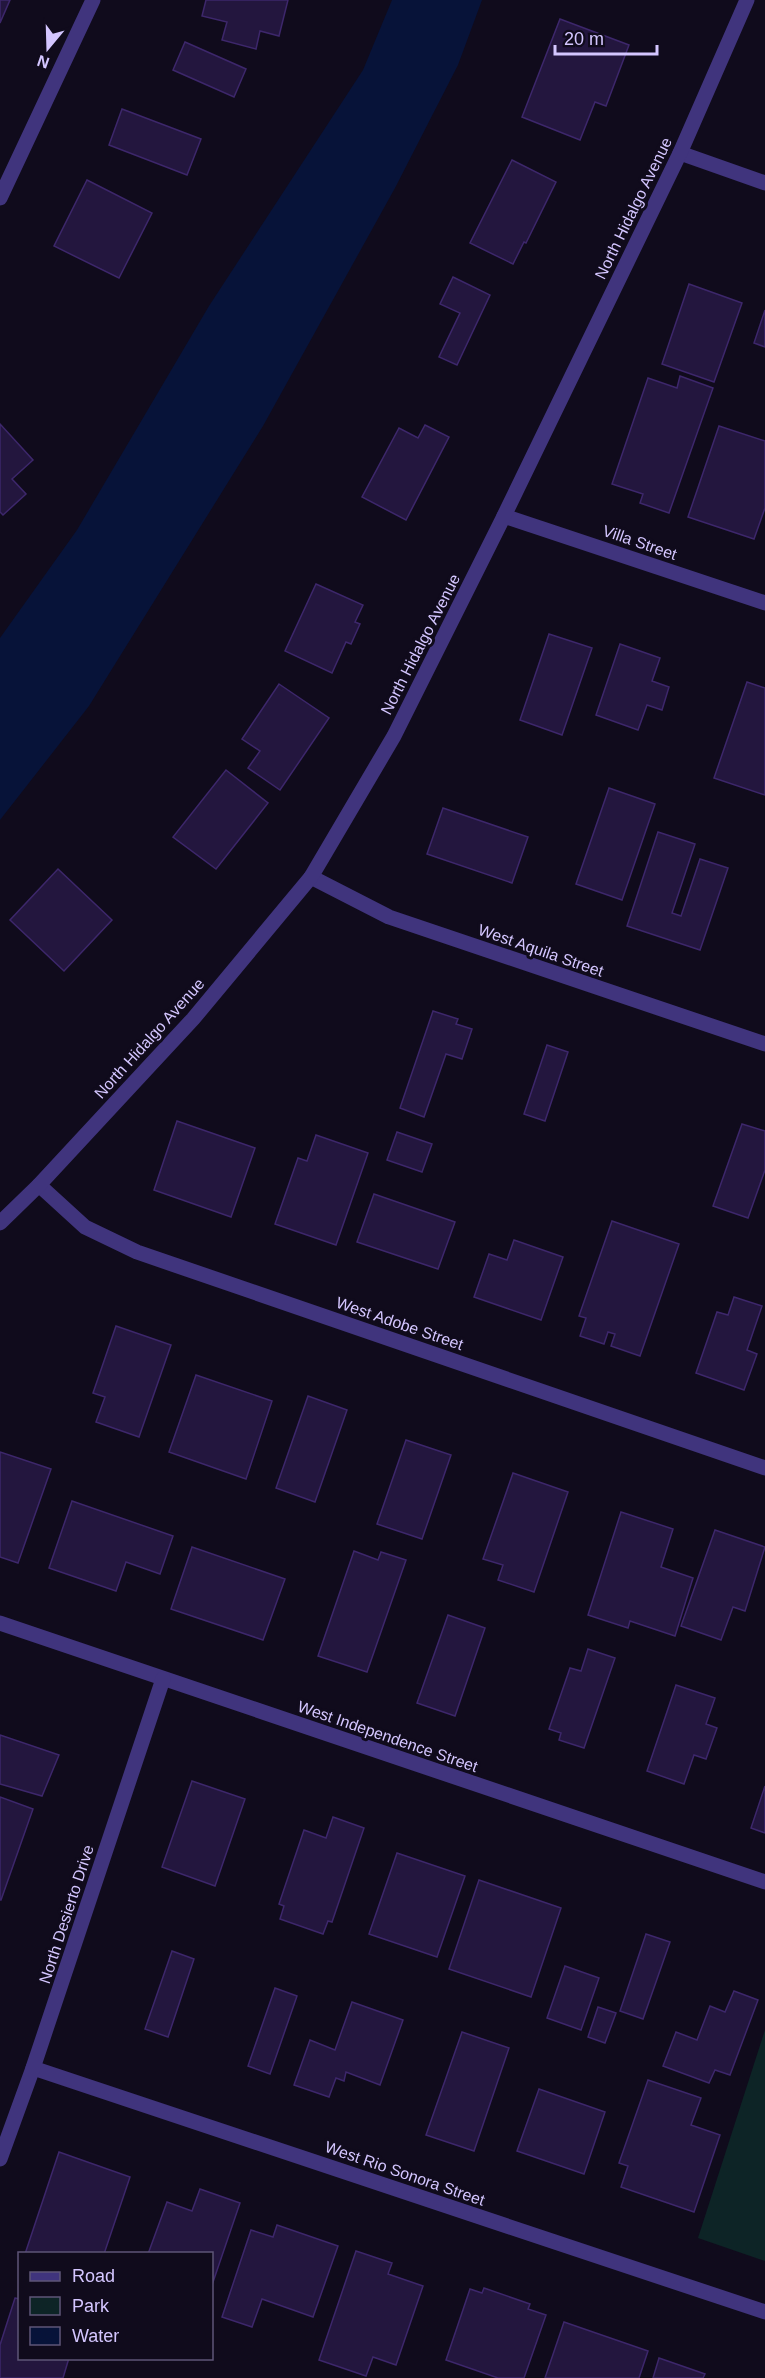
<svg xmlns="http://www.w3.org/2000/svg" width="765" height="2378" font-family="Arial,sans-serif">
  <rect width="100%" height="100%" fill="#100b1c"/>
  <path fill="#0d2426" d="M 765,2030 L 765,2261 L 698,2238 Z"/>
  <path fill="#071339" d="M 392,0 L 482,0 L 458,65 L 395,188 L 263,426 L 89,706 L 0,820 L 0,638 L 77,530 L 209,306 L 363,70 Z"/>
  <g fill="#23163e" stroke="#3d276b" stroke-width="1.5">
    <path d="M 0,0 L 10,0 L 0,23 Z"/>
    <path d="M 206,0 L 288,0 L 279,36 L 260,31 L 256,49 L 222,40 L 227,22 L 202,16 Z"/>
    <path d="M 560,19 L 629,45 L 606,106 L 595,102 L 580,140 L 522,117 Z"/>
    <path d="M 185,42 L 246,69 L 234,97 L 173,70 Z"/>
    <path d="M 122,109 L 201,139 L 187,175 L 109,145 Z"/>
    <path d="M 512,160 L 556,182 L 526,243 L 524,242 L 513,264 L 470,243 Z"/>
    <path d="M 87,180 L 152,213 L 119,278 L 54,246 Z"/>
    <path d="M 453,277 L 490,295 L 457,365 L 439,357 L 460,313 L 440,304 Z"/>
    <path d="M 689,284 L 742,303 L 714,382 L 662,364 Z"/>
    <path d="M 765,310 L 765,347 L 754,343 Z"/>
    <path d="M 680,376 L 713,388 L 669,513 L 640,503 L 643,494 L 612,484 L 648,378 L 677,388 Z"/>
    <path d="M 0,424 L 33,460 L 12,479 L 26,494 L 3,515 L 0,512 Z"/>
    <path d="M 425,425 L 449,437 L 406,520 L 362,497 L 399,428 L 418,438 Z"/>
    <path d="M 719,426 L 765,441 L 765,508 L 754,539 L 688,517 Z"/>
    <path d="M 316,584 L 363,605 L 355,622 L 360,624 L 351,644 L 346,642 L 332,673 L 285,651 Z"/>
    <path d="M 549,634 L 592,648 L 562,735 L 520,720 Z"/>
    <path d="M 620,644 L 660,658 L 652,681 L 669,687 L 662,710 L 647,705 L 638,730 L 596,715 Z"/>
    <path d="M 747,682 L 765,688 L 765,795 L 714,778 Z"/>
    <path d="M 279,684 L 329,718 L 280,790 L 248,768 L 260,751 L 242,739 Z"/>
    <path d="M 226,770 L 268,803 L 216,869 L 173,837 Z"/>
    <path d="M 609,788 L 655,804 L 622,900 L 576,884 Z"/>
    <path d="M 443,808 L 528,837 L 512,883 L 427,854 Z"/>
    <path d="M 658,832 L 695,844 L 672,913 L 681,916 L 700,859 L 728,868 L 700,950 L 627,926 Z"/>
    <path d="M 58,869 L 112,920 L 64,971 L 10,920 Z"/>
    <path d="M 433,1011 L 458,1019 L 456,1024 L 472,1029 L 462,1059 L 446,1054 L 424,1117 L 400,1108 Z"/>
    <path d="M 547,1045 L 568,1052 L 545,1121 L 524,1114 Z"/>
    <path d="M 177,1121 L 255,1148 L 231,1217 L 154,1190 Z"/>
    <path d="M 742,1124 L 765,1131 L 765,1170 L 748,1218 L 713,1206 Z"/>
    <path d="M 397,1132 L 432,1144 L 422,1172 L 387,1160 Z"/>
    <path d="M 316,1135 L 368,1153 L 336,1245 L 275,1224 L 298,1158 L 307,1161 Z"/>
    <path d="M 374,1194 L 455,1222 L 438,1269 L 357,1242 Z"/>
    <path d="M 612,1221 L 679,1244 L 640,1356 L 611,1346 L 615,1334 L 608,1332 L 604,1344 L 580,1336 L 586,1318 L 579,1316 Z"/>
    <path d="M 514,1240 L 563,1257 L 541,1320 L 474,1297 L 489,1254 L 507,1260 Z"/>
    <path d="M 734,1297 L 762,1306 L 747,1350 L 757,1354 L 744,1390 L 696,1373 L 717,1312 L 728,1315 Z"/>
    <path d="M 116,1326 L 171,1345 L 139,1437 L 96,1422 L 105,1397 L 93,1393 Z"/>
    <path d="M 196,1375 L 272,1401 L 246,1479 L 169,1452 Z"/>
    <path d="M 308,1396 L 347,1410 L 315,1502 L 276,1488 Z"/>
    <path d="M 406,1440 L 451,1455 L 422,1539 L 377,1524 Z"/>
    <path d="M 0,1452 L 51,1469 L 18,1563 L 0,1557 Z"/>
    <path d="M 513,1473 L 568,1492 L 534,1592 L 498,1580 L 503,1565 L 483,1559 Z"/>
    <path d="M 72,1501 L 173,1536 L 160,1574 L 126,1562 L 116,1591 L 49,1568 Z"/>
    <path d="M 621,1512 L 673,1529 L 661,1567 L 693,1578 L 675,1636 L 630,1621 L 628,1628 L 588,1615 Z"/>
    <path d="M 715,1530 L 765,1547 L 745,1611 L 733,1607 L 721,1640 L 681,1626 Z"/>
    <path d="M 192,1547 L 285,1579 L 263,1640 L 171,1609 Z"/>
    <path d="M 354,1551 L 378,1560 L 381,1552 L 406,1560 L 367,1672 L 318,1656 Z"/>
    <path d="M 448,1615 L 485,1628 L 455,1716 L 417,1703 Z"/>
    <path d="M 588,1649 L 615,1658 L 584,1748 L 559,1740 L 561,1733 L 549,1729 L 570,1668 L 581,1671 Z"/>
    <path d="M 676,1685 L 715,1698 L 706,1724 L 717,1728 L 706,1759 L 694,1755 L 684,1784 L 647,1771 Z"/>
    <path d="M 0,1735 L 59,1755 L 42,1796 L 0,1784 Z"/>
    <path d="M 192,1781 L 245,1799 L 215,1886 L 162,1867 Z"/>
    <path d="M 765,1786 L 765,1833 L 751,1828 Z"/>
    <path d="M 0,1797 L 33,1809 L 1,1900 L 0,1900 Z"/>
    <path d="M 333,1817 L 364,1828 L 332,1922 L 328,1921 L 323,1934 L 280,1919 L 284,1906 L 279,1904 L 304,1830 L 326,1838 Z"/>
    <path d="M 397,1853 L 465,1876 L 437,1957 L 369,1934 Z"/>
    <path d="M 479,1880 L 561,1908 L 531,1997 L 449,1969 Z"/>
    <path d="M 646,1934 L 670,1942 L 643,2019 L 620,2011 Z"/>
    <path d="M 172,1951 L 194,1959 L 168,2037 L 145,2029 Z"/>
    <path d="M 565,1966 L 599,1978 L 581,2030 L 547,2018 Z"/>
    <path d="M 275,1988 L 297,1996 L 270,2074 L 248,2066 Z"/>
    <path d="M 734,1991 L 758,2000 L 730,2075 L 715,2070 L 709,2083 L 663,2066 L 676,2032 L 697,2040 L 710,2006 L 725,2012 Z"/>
    <path d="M 352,2002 L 403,2020 L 380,2085 L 346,2072 L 344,2081 L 336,2078 L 329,2097 L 294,2085 L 310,2040 L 335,2050 Z"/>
    <path d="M 598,2007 L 616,2013 L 605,2043 L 588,2037 Z"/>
    <path d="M 462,2032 L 509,2048 L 474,2151 L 426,2135 Z"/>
    <path d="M 648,2080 L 701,2098 L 691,2125 L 720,2135 L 694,2212 L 621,2187 L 628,2166 L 619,2163 Z"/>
    <path d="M 539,2089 L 605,2112 L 584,2174 L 517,2151 Z"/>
    <path d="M 59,2152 L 130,2177 L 104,2254 L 25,2254 Z"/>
    <path d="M 200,2189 L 240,2203 L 212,2285 L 212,2254 L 148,2254 L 167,2202 L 192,2211 Z"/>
    <path d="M 277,2225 L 338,2246 L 313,2317 L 262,2299 L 252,2327 L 222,2317 L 251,2230 L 273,2237 Z"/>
    <path d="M 356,2251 L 392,2263 L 388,2274 L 423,2286 L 396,2365 L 373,2357 L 366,2376 L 319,2360 Z"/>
    <path d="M 484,2288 L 530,2304 L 528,2309 L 546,2315 L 524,2378 L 498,2378 L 446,2360 L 470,2289 L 482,2293 Z"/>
    <path d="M 15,2298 L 20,2299 L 20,2358 L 69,2358 L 63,2378 L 0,2378 L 0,2345 Z"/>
    <path d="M 564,2322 L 648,2351 L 639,2378 L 545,2378 Z"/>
    <path d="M 659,2358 L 705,2374 L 703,2378 L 653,2378 Z"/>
  </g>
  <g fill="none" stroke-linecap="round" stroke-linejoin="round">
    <g stroke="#40347d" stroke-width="15">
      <path d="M 680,153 L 765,183"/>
      <path d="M 0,198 L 93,0"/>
      <path d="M 504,516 L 765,603"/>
      <path d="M 311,877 L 389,917 L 765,1044"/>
      <path d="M 39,1185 L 85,1227 L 137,1252 L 765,1468"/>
      <path d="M 0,1223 L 39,1185 L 193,1019 L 311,877 L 394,736 L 504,516 L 680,153 L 747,0"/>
      <path d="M 0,1623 L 765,1882"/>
      <path d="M 33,2068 L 765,2312"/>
      <path d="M 0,2159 L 33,2068 L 163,1679"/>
    </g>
  </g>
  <g text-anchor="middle" stroke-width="6" stroke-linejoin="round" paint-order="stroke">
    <g font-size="16" fill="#d4c6ff" stroke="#100b1c">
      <text transform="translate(633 208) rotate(-64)" y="6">North Hidalgo Avenue</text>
      <text transform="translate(640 542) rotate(19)" y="6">Villa Street</text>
      <text transform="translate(420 644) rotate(-63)" y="6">North Hidalgo Avenue</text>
      <text transform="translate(541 950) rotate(19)" y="6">West Aquila Street</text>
      <text transform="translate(149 1038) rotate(-48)" y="6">North Hidalgo Avenue</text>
      <text transform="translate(400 1323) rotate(19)" y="6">West Adobe Street</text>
      <text transform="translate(388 1736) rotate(19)" y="6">West Independence Street</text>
      <text transform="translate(66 1914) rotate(-72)" y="6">North Desierto Drive</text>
      <text transform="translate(405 2173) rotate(19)" y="6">West Rio Sonora Street</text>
    </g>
  </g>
  <rect x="18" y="2252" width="195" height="108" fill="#100b1c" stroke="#5e5677" stroke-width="1.5"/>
  <rect x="30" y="2272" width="30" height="9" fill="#40347d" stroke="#5e5677" stroke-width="1.5"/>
  <text x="72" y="2282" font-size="18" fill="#d4c6ff">Road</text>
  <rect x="30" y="2297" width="30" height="18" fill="#0d2426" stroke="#5e5677" stroke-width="1.5"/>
  <text x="72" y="2312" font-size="18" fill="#d4c6ff">Park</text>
  <rect x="30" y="2327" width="30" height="18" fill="#071339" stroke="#5e5677" stroke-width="1.5"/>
  <text x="72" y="2342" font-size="18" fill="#d4c6ff">Water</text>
  <g transform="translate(48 48) rotate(199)" stroke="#100b1c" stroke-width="4.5" paint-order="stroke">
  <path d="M0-4.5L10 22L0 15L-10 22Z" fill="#d4c6ff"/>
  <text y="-9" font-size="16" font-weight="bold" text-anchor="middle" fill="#d4c6ff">N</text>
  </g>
  <path d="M555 45v9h102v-9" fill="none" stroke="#d4c6ff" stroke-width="3"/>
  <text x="564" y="45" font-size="18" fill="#d4c6ff" stroke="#100b1c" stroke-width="4.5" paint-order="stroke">20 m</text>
</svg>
